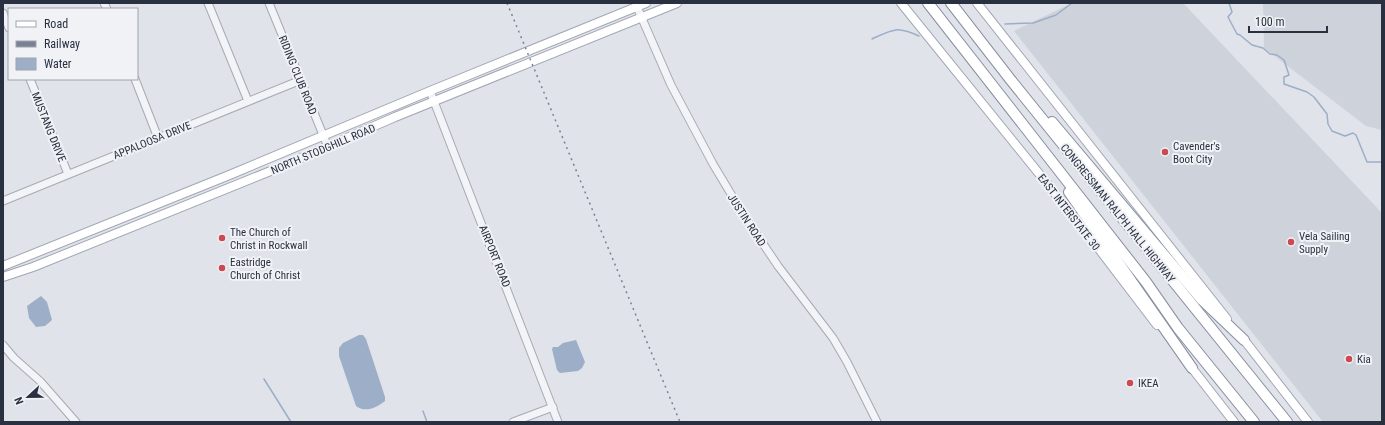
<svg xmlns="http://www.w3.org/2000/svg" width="1385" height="425" font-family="'Roboto Condensed',sans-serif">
  <rect width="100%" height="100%" fill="#e0e3e9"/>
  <g fill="#ced2da">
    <path d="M 1072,3 L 1183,3 L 1382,213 L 1382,422 L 1323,422 L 1014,31 Z"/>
    <path d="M 1263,3 L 1382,3 L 1382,130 L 1366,126 L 1264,48 Z"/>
  </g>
  <g fill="#9caec8">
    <path d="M 41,296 L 47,302 L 52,320 L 45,326 L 36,327 L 29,318 L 27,306 Z"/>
    <path d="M 359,335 L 363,335 L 366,339 L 385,397 L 385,401 C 376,408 365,413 356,406 L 339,356 L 339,348 L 343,343 Z"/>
    <path d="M 576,340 L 585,362 L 582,368 L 578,371 L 560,373 L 557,370 L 552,349 L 553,347 L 558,347 L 563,343 Z"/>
  </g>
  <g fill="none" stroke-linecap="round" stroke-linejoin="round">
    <g stroke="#9caec8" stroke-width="1.5">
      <path d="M 1229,3 L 1232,12 L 1228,17 L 1237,34 L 1240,35 L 1252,45 L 1263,48 L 1270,54 L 1277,55 L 1284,60 L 1289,75 L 1284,77 L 1284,84 L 1307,92 L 1314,97 L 1327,114 L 1328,124 L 1332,131 L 1345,136 L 1353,133 L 1356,135 L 1367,162 L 1382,162"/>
      <path d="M 1005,24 L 1033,23 L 1056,15 L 1072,3"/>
      <path d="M 872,39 C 893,29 897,26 919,36"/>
      <path d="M 264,379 L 291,422"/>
      <path d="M 423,411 L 427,422"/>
    </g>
    <defs>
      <g id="minor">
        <path d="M 104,3 L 107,9"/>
        <path d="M 208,3 L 248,101"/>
        <path d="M 269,3 L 328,147"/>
        <path d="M 637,7 L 671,85 L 713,164 L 743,214 L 778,266 L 833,338 L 847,362 L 877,422"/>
        <path d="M 3,13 L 9,28"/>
        <path d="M 30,79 L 68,174"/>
        <path d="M 135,79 L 158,138"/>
        <path d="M 430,91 L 558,422"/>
        <path d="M 3,201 L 301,80"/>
        <path d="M 3,345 L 14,358 L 40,381 L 76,422"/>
        <path d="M 513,422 L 553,407"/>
      </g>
      <g id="major">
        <path d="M 901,3 L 1083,228 L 1157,325"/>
        <path d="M 977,3 L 1227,319"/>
        <path d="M 3,266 L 227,176 L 430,91 L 646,3"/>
        <path d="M 3,277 L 33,267 L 278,168 L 395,117 L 677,3"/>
        <path d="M 1241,336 L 1308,422"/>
        <path d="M 1188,363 L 1234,422"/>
      </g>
      <g id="highway">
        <path d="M 928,3 L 1146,282 L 1178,328 L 1254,422"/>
        <path d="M 951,3 L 1010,79 L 1287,422"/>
        <path d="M 1052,122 L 1202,300 L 1244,340"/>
        <path d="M 1069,192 L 1192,368"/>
      </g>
    </defs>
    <use href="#minor" stroke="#a5aab3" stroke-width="9"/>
    <use href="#major" stroke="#a0a6b4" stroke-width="10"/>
    <use href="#highway" stroke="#888f9f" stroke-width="12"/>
    <use href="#minor" stroke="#f3f4f7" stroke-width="7"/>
    <use href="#major" stroke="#fff" stroke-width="8"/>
    <use href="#highway" stroke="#fff" stroke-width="10"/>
    <path stroke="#7a8192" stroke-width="1.5" stroke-dasharray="2 4" stroke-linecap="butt" d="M 507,3 L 680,422"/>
  </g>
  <g fill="#ca4953" stroke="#f0f2f6" stroke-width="1.5">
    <circle cx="1165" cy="152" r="4"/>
    <circle cx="222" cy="238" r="4"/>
    <circle cx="1291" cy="242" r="4"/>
    <circle cx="222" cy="268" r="4"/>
    <circle cx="1349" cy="359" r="4"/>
    <circle cx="1130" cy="383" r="4"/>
  </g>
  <g text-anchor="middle" stroke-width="4" stroke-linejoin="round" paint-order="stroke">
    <g font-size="11" fill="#293040" stroke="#f0f2f6">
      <text transform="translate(298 75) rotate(68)" y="4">RIDING CLUB ROAD</text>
      <text transform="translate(49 127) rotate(68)" y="4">MUSTANG DRIVE</text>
      <text transform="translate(152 140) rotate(-22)" y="4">APPALOOSA DRIVE</text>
      <text transform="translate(323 149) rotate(-23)" y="4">NORTH STODGHILL ROAD</text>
      <text transform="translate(1069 212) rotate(52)" y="4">EAST INTERSTATE 30</text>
      <text transform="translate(1118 213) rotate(51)" y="4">CONGRESSMAN RALPH HALL HIGHWAY</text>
      <text transform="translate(747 220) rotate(57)" y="4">JUSTIN ROAD</text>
      <text transform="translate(495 256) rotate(68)" y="4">AIRPORT ROAD</text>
    </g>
    <g font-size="11" fill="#293040" stroke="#f0f2f6" text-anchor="start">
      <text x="1173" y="150">Cavender's<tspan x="1173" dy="13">Boot City</tspan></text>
      <text x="230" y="236">The Church of<tspan x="230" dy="13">Christ in Rockwall</tspan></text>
      <text x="1299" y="240">Vela Sailing<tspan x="1299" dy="13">Supply</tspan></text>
      <text x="230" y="266">Eastridge<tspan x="230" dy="13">Church of Christ</tspan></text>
      <text x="1357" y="363">Kia</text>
      <text x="1138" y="387">IKEA</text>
    </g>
  </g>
  <rect width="1385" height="425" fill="none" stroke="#293040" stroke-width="8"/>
  <rect x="8" y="8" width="130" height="72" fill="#f0f2f6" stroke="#a0a4ad"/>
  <rect x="16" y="21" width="20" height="6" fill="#ffffff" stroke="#a0a4ad"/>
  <text x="44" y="28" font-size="12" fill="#293040">Road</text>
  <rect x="16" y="41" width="20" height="6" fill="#7a8192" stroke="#a0a4ad"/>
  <text x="44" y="48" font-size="12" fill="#293040">Railway</text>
  <rect x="16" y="58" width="20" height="12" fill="#9caec8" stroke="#a0a4ad"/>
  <text x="44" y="68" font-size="12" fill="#293040">Water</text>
  <g transform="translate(28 397) rotate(248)" stroke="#f0f2f6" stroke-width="3" paint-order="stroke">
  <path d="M0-3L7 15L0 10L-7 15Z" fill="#293040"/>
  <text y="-6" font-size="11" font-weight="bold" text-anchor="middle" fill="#293040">N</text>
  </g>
  <path d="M1249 26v6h78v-6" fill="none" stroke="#293040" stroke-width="2"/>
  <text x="1255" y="26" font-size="12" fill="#293040" stroke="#f0f2f6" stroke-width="3" paint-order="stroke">100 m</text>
</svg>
